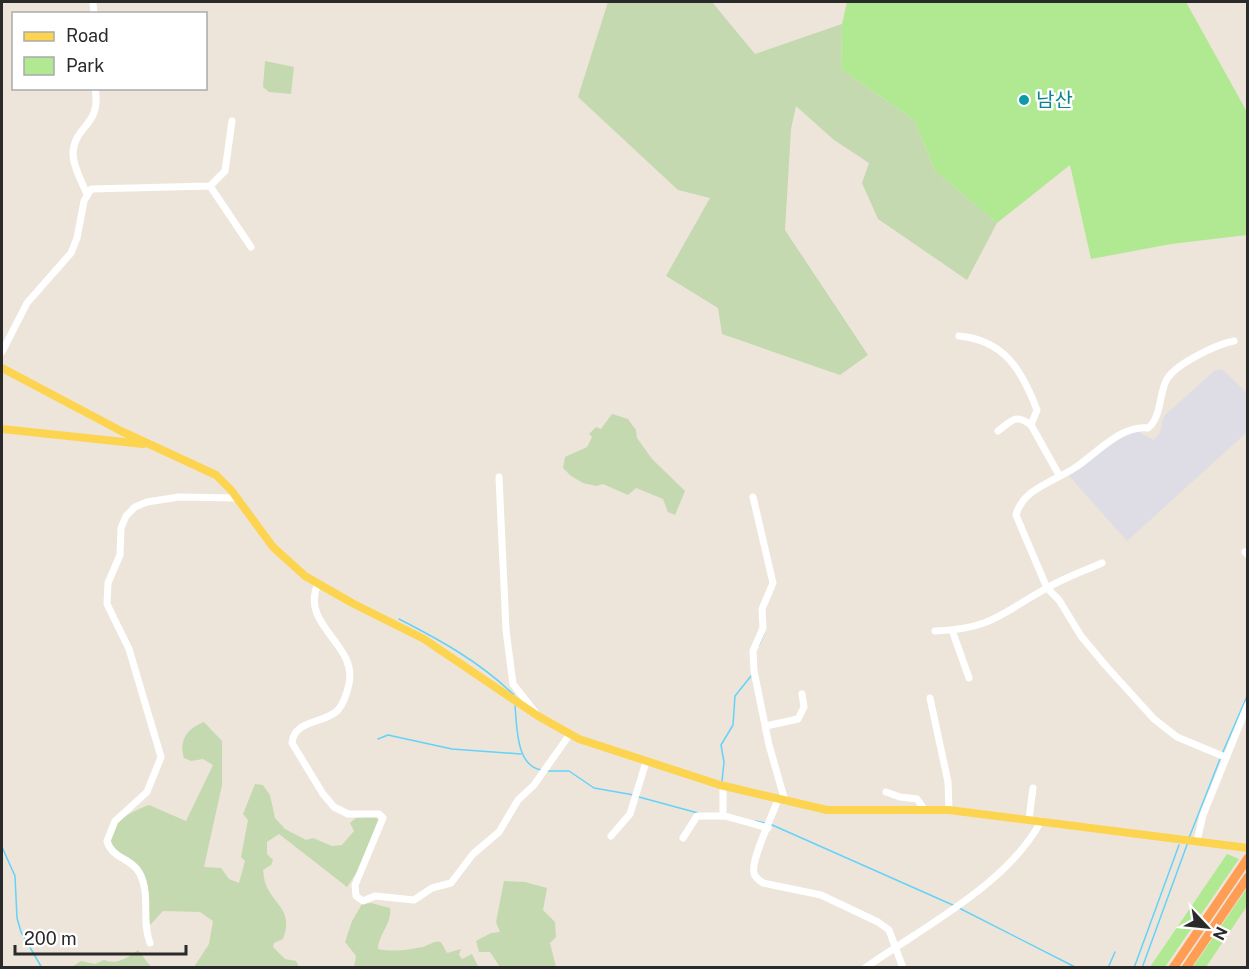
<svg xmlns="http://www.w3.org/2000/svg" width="1249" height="969" font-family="'Public Sans','Noto Sans KR',sans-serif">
  <rect width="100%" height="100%" fill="#ede5da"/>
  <path fill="#dedce5" d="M 1222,369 L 1247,393 L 1247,432 L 1127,541 L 1065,471 L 1131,428 L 1154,440 L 1160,433 L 1164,416 L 1214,371 Z"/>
  <g fill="#b0e992">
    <path d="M 847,2 L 1186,2 L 1247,112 L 1247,235 L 1171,244 L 1091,259 L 1070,165 L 997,223 L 935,171 L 914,120 L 841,69 L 842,24 Z"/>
    <path d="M 1227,854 L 1239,859 L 1165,967 L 1150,967 Z"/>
    <path d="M 1247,888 L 1247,906 L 1206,967 L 1193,967 Z"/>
  </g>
  <g fill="#c4d9b0">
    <path d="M 608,2 L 712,2 L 755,54 L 842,24 L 841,69 L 914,120 L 935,171 L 997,223 L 967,280 L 878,219 L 862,183 L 869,163 L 834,140 L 796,106 L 791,129 L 785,230 L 868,355 L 840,375 L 722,334 L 718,308 L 666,276 L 710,198 L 678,190 L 578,97 Z"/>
    <path d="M 265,61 L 294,67 L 291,94 L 269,92 L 263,87 Z"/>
    <path d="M 612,414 L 628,419 L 636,430 L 637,438 L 652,459 L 685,491 L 675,515 L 668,512 L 663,499 L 636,488 L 628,495 L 603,484 L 596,486 L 583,483 L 571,476 L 563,468 L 565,457 L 587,447 L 592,437 L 589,434 L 596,427 L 601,429 Z"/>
    <path d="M 204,722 L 222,741 L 222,785 L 204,867 L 221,868 L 229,879 L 239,883 L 245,861 L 241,857 L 248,820 L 243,814 L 255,784 L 263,785 L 270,795 L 275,818 L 285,829 L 306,840 L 313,838 L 332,846 L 342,845 L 354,831 L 350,823 L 356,818 L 376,816 L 378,820 L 361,866 L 347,887 L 279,834 L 267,842 L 267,854 L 273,860 L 271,865 L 263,870 C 264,875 264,881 266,885 C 274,905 294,910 283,939 L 274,943 L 273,947 L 285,959 L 296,961 L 299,967 L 194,967 L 209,944 L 213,921 L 200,912 L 163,911 L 149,926 C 148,908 152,882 140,867 C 132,857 117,855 111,843 C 108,822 133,811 149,805 L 186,821 L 213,765 L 203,759 L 191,761 L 184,758 C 178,740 188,728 204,722 Z"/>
    <path d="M 504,881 L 525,882 L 547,888 L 543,910 L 555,922 L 556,937 L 550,943 L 556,967 L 500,967 L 490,952 L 479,952 L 476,941 L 491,933 L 500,932 L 496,922 Z"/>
    <path d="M 371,903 L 390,908 C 392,924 379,933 378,949 C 393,952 408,950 423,947 C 430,945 432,941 441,942 L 447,953 L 461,949 L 459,955 L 462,959 L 472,954 L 479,968 L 354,967 L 356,956 L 345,942 L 352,921 L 362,904 Z"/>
    <path d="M 138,950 L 151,967 L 72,967 L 81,961 L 95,964 L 104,960 C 117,965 127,958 138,950 Z"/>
  </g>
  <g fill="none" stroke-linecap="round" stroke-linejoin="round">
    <g stroke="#64d2f9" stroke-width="1.5">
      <path d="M 399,619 C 440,640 480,662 514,695"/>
      <path d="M 759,645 L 764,633"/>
      <path d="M 515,706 C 517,727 516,767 542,770"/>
      <path d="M 378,739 L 388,735 L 452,749 L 521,754"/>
      <path d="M 1222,754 L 1248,694"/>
      <path d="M 547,771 L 569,771 L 594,788 L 634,795"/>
      <path d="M 722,781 L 724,762 L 721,745 L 733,725 L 735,696 L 751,676"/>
      <path d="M 639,797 L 698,813"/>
      <path d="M 755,821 L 765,823"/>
      <path d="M 770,824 L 955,906"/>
      <path d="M 1189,838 L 1220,759"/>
      <path d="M 2,847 L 15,876 L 17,918 L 21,932 L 42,968"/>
      <path d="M 959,908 L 1077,968"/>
      <path d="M 1108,968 L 1115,952"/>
      <path d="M 1134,968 L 1179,845"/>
      <path d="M 1142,968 L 1188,842"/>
    </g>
    <g stroke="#fff" stroke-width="7">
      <path d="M 93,2 L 94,14"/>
      <path d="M 210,186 L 251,247"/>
      <path d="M 87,194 C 82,182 73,167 73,153 C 75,123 102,127 95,88"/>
      <path d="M 959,336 C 1004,340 1022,370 1037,410 L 1031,425 L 1059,475"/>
      <path d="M 2,352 L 27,303 L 71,253 L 77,238 L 84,201 L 91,189 L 210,186 L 225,171 L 232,121"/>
      <path d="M 998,431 C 1012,421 1015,413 1031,425"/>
      <path d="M 499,477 L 506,630 L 513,684 L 535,712"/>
      <path d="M 753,497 L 773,583 L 762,609 L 763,628 L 753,651 L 754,671 L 769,745 L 785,801"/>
      <path d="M 1245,552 L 1248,555"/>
      <path d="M 318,584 C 299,625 358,644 349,684 C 347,693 344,703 338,710 C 325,724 294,719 292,743 L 323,794 L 334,807 L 348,814 L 379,814 L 383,818 L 355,885 L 356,896 L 363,901 L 375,896 L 414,900 L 432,888 L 451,883 L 473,854 L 499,832 L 518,800 L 534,785 L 570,734"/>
      <path d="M 952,630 L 969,678"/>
      <path d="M 935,631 C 992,629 1001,613 1047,588 C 1064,578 1084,571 1102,563"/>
      <path d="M 930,698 L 948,782 L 949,810"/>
      <path d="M 766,726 L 798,719 L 804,707 L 802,694"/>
      <path d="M 1225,757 L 1177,737 L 1154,719 L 1106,666 L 1081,636 L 1059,600 L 1047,588 L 1016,515 C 1023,488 1056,481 1076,467 C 1097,453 1121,425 1148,428 C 1161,418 1159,395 1166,381 C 1173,365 1217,344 1234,341"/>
      <path d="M 886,792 L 900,797 L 917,799 L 925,810"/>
      <path d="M 778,799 C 773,815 750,861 754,873 C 755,878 759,880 763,883 L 821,895 L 878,922 L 889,930 L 903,968"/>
      <path d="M 723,816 L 723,786"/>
      <path d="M 1029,819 L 1033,788"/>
      <path d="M 611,836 L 630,814 L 646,762"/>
      <path d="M 683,838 L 697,816 L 725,816 L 768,828"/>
      <path d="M 1197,841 L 1203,815 L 1248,704"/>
      <path d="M 150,943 C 141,920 151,896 140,874 C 132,858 112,859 107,841 L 115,821 L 147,792 L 161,757 L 129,649 L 107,604 L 108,583 L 120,555 L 121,528 L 126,516 L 135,507 L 147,502 L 179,497 L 236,498"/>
      <path d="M 865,968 C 923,927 1008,884 1041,821"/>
    </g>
    <g stroke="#fdd450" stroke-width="8">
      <path d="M 2,368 L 121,431 L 216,475 L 231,490 L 273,547 L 305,576 L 352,603 L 424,639 L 538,716 L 579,739 L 720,785 L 827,810 L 949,810 L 1248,848"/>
      <path d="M 2,429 L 143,444"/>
    </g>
    <g stroke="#ff9d54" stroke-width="9">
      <path d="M 1173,968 L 1248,858"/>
      <path d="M 1186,968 L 1248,877"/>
    </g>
  </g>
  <circle fill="#0f9aa8" stroke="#fff" stroke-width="2" cx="1024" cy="100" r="6"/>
  <g text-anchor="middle" stroke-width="5" stroke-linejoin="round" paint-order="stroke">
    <g font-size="20" fill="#0d838f" stroke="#fff" text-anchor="start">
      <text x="1036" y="107">남산</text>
    </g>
  </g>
  <rect width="1249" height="969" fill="none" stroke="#2a2a2a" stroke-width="6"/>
  <rect x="12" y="12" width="195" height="78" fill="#ffffff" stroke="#aaaaaa" stroke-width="1.5"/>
  <rect x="24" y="32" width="30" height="9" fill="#fdd450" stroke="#aaaaaa" stroke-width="1.5"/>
  <text x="66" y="42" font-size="18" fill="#2a2a2a">Road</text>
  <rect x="24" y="57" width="30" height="18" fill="#b0e992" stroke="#aaaaaa" stroke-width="1.5"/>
  <text x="66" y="72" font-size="18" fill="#2a2a2a">Park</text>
  <g transform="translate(1207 927) rotate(116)" stroke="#ffffff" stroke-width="4.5" paint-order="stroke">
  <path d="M0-4.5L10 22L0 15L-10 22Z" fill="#2a2a2a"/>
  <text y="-9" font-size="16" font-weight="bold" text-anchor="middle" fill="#2a2a2a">N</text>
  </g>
  <path d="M15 945v9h171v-9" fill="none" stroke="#2a2a2a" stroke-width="3"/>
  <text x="24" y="945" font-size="18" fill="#2a2a2a" stroke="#ffffff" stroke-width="4.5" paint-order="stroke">200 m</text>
</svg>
